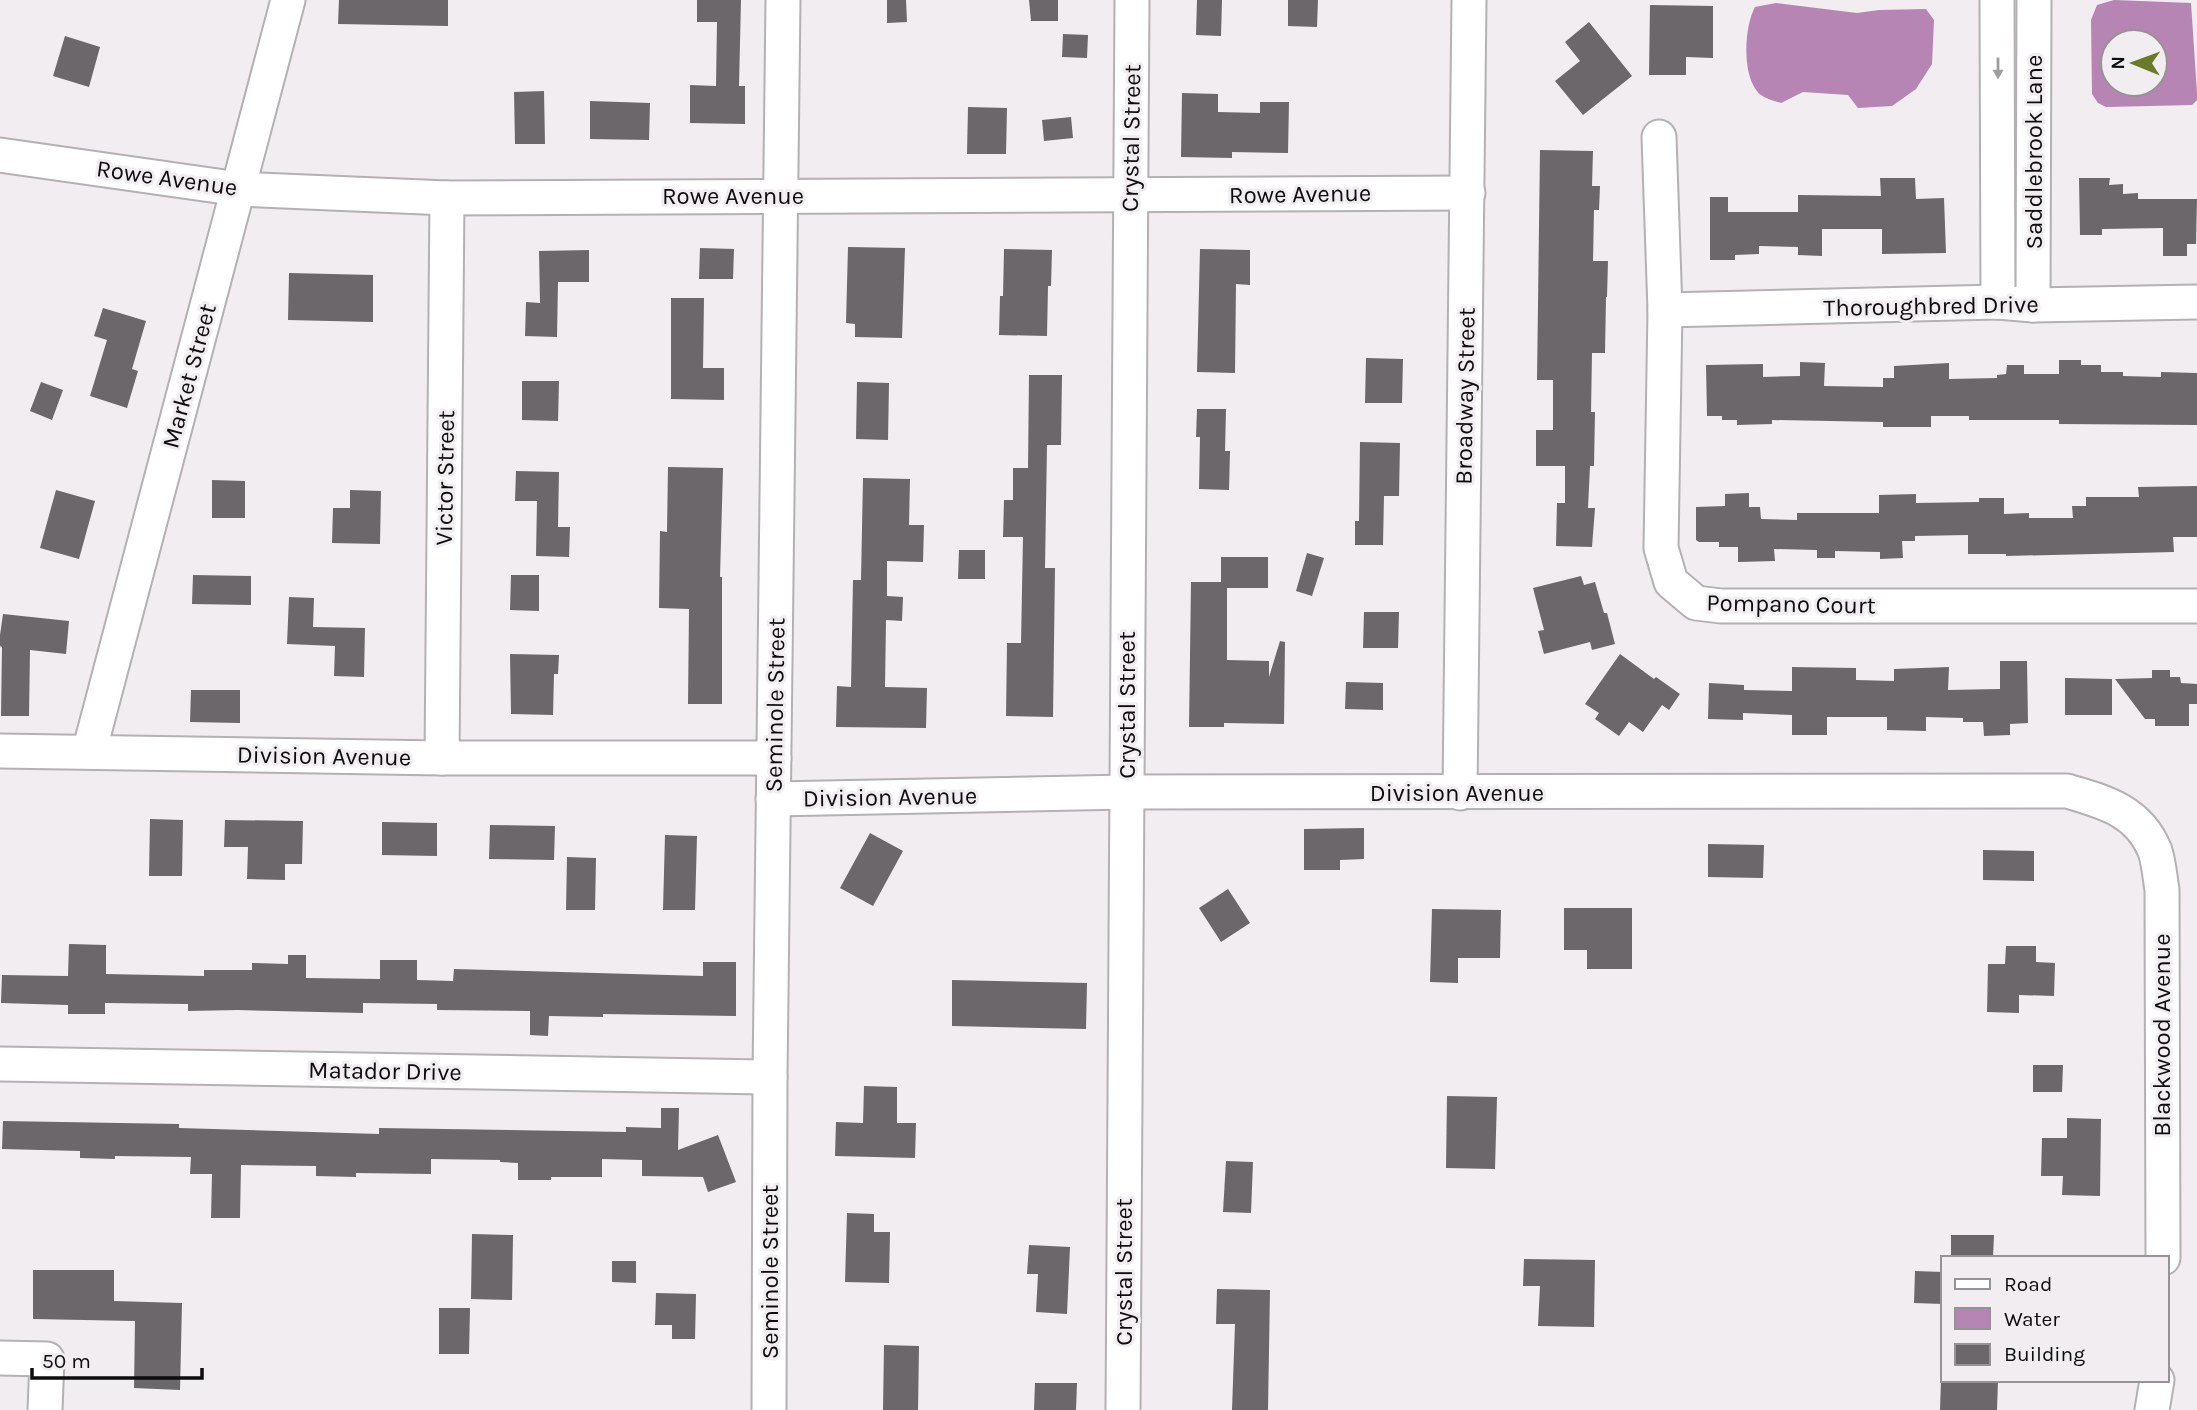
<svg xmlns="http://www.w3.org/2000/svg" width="2197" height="1410" font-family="Karla,sans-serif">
  <rect width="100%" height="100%" fill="#f1edf1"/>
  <g fill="#b685b4" fill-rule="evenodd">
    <path d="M 2114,0 L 2191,3 L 2197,93 L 2197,100 L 2192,105 L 2106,107 L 2098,103 L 2092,94 L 2091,20 L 2097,5 ZM 2113,42 L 2155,42 L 2155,84 L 2113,84 Z"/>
    <path d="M 1776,3 L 1857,13 L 1879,10 L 1926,9 L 1934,20 L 1932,64 L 1916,89 L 1892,106 L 1858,108 L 1848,95 L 1803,92 L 1781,103 C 1775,101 1766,99 1761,95 C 1741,79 1744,27 1755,7 Z"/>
  </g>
  <g fill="#6b676a">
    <path d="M 339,0 L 448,0 L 448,26 L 338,24 Z"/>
    <path d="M 697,0 L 741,0 L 739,86 L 745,86 L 745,124 L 690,123 L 690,85 L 716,86 L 717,22 L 697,22 Z"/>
    <path d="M 887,0 L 906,0 L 907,22 L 887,23 Z"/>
    <path d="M 1029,0 L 1058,0 L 1058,21 L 1031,21 Z"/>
    <path d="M 1197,0 L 1222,0 L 1221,36 L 1196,35 Z"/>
    <path d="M 1288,0 L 1318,0 L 1317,27 L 1288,26 Z"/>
    <path d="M 1650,5 L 1713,6 L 1713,58 L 1686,57 L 1686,75 L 1649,75 Z"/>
    <path d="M 1589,22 L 1632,76 L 1583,115 L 1555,81 L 1580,61 L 1565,42 Z"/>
    <path d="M 1063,34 L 1088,35 L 1087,58 L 1062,57 Z"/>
    <path d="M 65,36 L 100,47 L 89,87 L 53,76 Z"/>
    <path d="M 544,91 L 545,144 L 515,144 L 514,92 Z"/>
    <path d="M 1182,93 L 1218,94 L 1218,112 L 1260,113 L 1260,102 L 1289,102 L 1288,153 L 1232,152 L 1232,158 L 1181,157 Z"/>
    <path d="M 590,101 L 650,103 L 649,140 L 590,139 Z"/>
    <path d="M 968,107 L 1007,108 L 1006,154 L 967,154 Z"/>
    <path d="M 1071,117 L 1073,138 L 1044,141 L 1042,120 Z"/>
    <path d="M 1540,150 L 1593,151 L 1592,186 L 1600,186 L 1599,210 L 1594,210 L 1593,261 L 1608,261 L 1607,297 L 1606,297 L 1605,353 L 1592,353 L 1591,412 L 1595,412 L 1594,466 L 1590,466 L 1588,508 L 1595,508 L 1592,547 L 1556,546 L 1557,503 L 1565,503 L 1565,466 L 1536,466 L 1536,430 L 1553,430 L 1553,380 L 1537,380 Z"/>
    <path d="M 1880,178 L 1915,178 L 1916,199 L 1944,198 L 1946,253 L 1882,254 L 1882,229 L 1822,229 L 1822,256 L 1798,255 L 1798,247 L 1759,246 L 1759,254 L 1735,255 L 1735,260 L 1710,260 L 1710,197 L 1728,197 L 1728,212 L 1798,212 L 1798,195 L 1881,196 Z"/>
    <path d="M 2079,178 L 2110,178 L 2109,185 L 2123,184 L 2123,194 L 2138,193 L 2138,199 L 2197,199 L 2196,244 L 2187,244 L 2187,256 L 2163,256 L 2163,228 L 2102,229 L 2102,235 L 2080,235 Z"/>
    <path d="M 848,247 L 905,248 L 902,338 L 855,337 L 855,324 L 846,323 Z"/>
    <path d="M 700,248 L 734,249 L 733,279 L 699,279 Z"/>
    <path d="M 1004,249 L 1052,250 L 1051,286 L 1048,286 L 1047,336 L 999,335 L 1000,296 L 1003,296 Z"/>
    <path d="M 1200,249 L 1250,250 L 1250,285 L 1236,284 L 1235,373 L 1197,372 Z"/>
    <path d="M 589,250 L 589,282 L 558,282 L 557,337 L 525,336 L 526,302 L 540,303 L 539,251 Z"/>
    <path d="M 289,273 L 373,275 L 373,322 L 288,320 Z"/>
    <path d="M 671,298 L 704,298 L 703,368 L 724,368 L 724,400 L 671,399 Z"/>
    <path d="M 103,308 L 146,321 L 132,369 L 138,371 L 127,408 L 90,396 L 107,340 L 94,336 Z"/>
    <path d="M 1366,358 L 1403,359 L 1402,403 L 1365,403 Z"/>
    <path d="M 2059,360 L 2081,360 L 2081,365 L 2101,365 L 2101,372 L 2123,372 L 2123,376 L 2161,377 L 2161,372 L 2197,373 L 2197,425 L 2059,424 L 2059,420 L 1969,420 L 1969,416 L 1931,416 L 1931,427 L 1883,427 L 1883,422 L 1772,420 L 1772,424 L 1737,425 L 1737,420 L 1722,420 L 1722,416 L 1707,416 L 1706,365 L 1763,364 L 1763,377 L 1800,376 L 1800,362 L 1825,363 L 1824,386 L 1883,387 L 1883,378 L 1894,378 L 1894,366 L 1949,363 L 1949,379 L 1997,378 L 1997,375 L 2006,374 L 2007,365 L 2024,365 L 2024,374 L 2059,374 Z"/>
    <path d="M 1029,375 L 1062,375 L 1061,445 L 1047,445 L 1045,568 L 1055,568 L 1053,717 L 1006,716 L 1007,643 L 1021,643 L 1023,537 L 1003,537 L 1004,500 L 1013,500 L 1013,468 L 1028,468 Z"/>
    <path d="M 522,381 L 559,381 L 558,421 L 522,420 Z"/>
    <path d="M 41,382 L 63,390 L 52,420 L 30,411 Z"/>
    <path d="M 857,382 L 889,383 L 888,440 L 856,439 Z"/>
    <path d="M 1197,409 L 1226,409 L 1225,451 L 1230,451 L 1229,490 L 1199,489 L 1200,437 L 1196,437 Z"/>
    <path d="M 1360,442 L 1400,443 L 1399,496 L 1384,496 L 1383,545 L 1355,545 L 1355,521 L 1359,521 Z"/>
    <path d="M 668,467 L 723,468 L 720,577 L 722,577 L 722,704 L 688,704 L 689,609 L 659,608 L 660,531 L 667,532 Z"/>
    <path d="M 516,471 L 559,472 L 558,527 L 570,527 L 569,557 L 536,556 L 537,501 L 515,501 Z"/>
    <path d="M 863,478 L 910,479 L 909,525 L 924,525 L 923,562 L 887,561 L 887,596 L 903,597 L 902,621 L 886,620 L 885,687 L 927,688 L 926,728 L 836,727 L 837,686 L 851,687 L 853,580 L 861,580 Z"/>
    <path d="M 212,480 L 245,481 L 245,518 L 212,518 Z"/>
    <path d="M 2197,486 L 2197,537 L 2173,537 L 2174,552 L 2006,556 L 2006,554 L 1968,554 L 1968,535 L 1915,536 L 1915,541 L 1902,541 L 1903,558 L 1880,559 L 1880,552 L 1835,551 L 1835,558 L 1817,558 L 1817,550 L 1774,549 L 1775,561 L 1738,562 L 1738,547 L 1719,547 L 1719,542 L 1699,542 L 1696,540 L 1696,507 L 1725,506 L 1725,494 L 1749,493 L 1749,507 L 1760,507 L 1761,519 L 1797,520 L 1797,513 L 1879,513 L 1879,495 L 1916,494 L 1916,503 L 1979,502 L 1979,498 L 2004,498 L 2004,514 L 2029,513 L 2029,518 L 2073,518 L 2072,506 L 2086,506 L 2086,497 L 2139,497 L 2138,487 Z"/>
    <path d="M 56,490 L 95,501 L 79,559 L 40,548 Z"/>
    <path d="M 350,490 L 381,491 L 380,544 L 332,543 L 333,508 L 350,508 Z"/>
    <path d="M 959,550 L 985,550 L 985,579 L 958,579 Z"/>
    <path d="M 1307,553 L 1324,558 L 1312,596 L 1296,591 Z"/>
    <path d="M 1221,557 L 1268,557 L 1268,588 L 1227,588 L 1227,660 L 1269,661 L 1269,677 L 1280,641 L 1285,642 L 1284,724 L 1224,723 L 1224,727 L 1189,727 L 1191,582 L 1221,582 Z"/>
    <path d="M 193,575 L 251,576 L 251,605 L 192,604 Z"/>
    <path d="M 511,575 L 539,575 L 539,611 L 510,610 Z"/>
    <path d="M 1581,576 L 1584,585 L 1595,582 L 1604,613 L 1607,613 L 1615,644 L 1592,650 L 1590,642 L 1544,654 L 1538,631 L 1544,630 L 1533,588 Z"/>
    <path d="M 289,597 L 314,598 L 313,627 L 365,628 L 364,677 L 334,676 L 335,646 L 287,644 Z"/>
    <path d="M 1364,612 L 1399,612 L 1398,648 L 1363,648 Z"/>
    <path d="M 3,614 L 69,621 L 66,654 L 30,650 L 29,716 L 1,716 L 2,647 L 0,646 L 0,635 Z"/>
    <path d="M 510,654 L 559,655 L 558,674 L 554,674 L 553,715 L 511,714 Z"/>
    <path d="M 1620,654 L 1654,679 L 1656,677 L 1680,694 L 1669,710 L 1662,705 L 1643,732 L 1629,722 L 1619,736 L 1595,719 L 1599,713 L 1585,704 Z"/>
    <path d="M 2000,661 L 2027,661 L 2028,723 L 2010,724 L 2010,735 L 1984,736 L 1983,722 L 1963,722 L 1963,718 L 1926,717 L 1926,731 L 1887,730 L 1887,717 L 1827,717 L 1827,735 L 1792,735 L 1792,715 L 1743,713 L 1743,720 L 1708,719 L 1709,683 L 1744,685 L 1744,690 L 1792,691 L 1792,667 L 1856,668 L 1856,680 L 1894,681 L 1894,669 L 1949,667 L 1948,690 L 2000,689 Z"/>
    <path d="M 2152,670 L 2170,670 L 2170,677 L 2180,677 L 2181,683 L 2197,684 L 2197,704 L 2189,704 L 2189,726 L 2155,726 L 2155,719 L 2145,719 L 2115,679 L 2152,678 Z"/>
    <path d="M 2065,678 L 2112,679 L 2112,715 L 2065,715 Z"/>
    <path d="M 1346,682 L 1383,683 L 1383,710 L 1345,709 Z"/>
    <path d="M 191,690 L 240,690 L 240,723 L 190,722 Z"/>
    <path d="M 150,819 L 183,820 L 182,876 L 149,876 Z"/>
    <path d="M 225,820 L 303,821 L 302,864 L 285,864 L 285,880 L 247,879 L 248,847 L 224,847 Z"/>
    <path d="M 382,822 L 437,823 L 437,856 L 382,855 Z"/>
    <path d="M 490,825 L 555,826 L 554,860 L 489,859 Z"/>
    <path d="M 1364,828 L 1364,859 L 1340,860 L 1340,870 L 1304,870 L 1304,829 Z"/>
    <path d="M 870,833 L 903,851 L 873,906 L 840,888 Z"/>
    <path d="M 665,835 L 697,836 L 695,910 L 663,910 Z"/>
    <path d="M 1708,844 L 1764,845 L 1763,878 L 1708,877 Z"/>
    <path d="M 1983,850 L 2034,851 L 2034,881 L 1983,880 Z"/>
    <path d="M 567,857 L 596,858 L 595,910 L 566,910 Z"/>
    <path d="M 1228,889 L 1250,923 L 1221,942 L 1199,908 Z"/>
    <path d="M 1564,908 L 1632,908 L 1632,969 L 1587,969 L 1587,950 L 1564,950 Z"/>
    <path d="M 1432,909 L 1501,910 L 1500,958 L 1458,958 L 1458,983 L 1430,982 Z"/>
    <path d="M 69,944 L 106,945 L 106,974 L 204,976 L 204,970 L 252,970 L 252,963 L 288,964 L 288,955 L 306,955 L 306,978 L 380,979 L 380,960 L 417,960 L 417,980 L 453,981 L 454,969 L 703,976 L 703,962 L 736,962 L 736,1016 L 603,1014 L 603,1017 L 549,1016 L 548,1036 L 530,1035 L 530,1011 L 437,1010 L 437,1004 L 363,1003 L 363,1013 L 238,1010 L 188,1011 L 188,1004 L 105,1003 L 105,1014 L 68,1014 L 68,1005 L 1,1003 L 2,975 L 68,976 Z"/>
    <path d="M 2006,946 L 2036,946 L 2036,962 L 2055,963 L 2054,996 L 2019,995 L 2019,1013 L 1987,1012 L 1988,964 L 2005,964 Z"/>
    <path d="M 952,980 L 1087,983 L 1086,1029 L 952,1026 Z"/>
    <path d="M 2033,1065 L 2063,1065 L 2062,1092 L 2033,1092 Z"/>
    <path d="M 864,1086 L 897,1087 L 897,1123 L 916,1123 L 915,1158 L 835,1156 L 836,1122 L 863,1123 Z"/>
    <path d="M 1447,1096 L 1497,1097 L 1495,1169 L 1446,1168 Z"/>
    <path d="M 661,1108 L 679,1108 L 678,1150 L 718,1135 L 736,1182 L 708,1192 L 703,1177 L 642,1176 L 642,1160 L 602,1159 L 602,1177 L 551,1177 L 551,1180 L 518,1180 L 518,1163 L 500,1162 L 500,1160 L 431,1159 L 431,1174 L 356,1173 L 356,1177 L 316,1176 L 316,1166 L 241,1165 L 240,1218 L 211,1218 L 212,1174 L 190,1174 L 191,1157 L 115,1156 L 115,1159 L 80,1158 L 80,1151 L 2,1149 L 3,1121 L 179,1124 L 179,1128 L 379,1134 L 379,1128 L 626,1132 L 626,1127 L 661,1128 Z"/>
    <path d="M 2067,1118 L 2101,1119 L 2100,1196 L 2062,1195 L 2063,1176 L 2041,1176 L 2042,1138 L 2067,1138 Z"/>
    <path d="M 1226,1161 L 1253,1162 L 1251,1213 L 1223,1212 Z"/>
    <path d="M 847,1213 L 874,1214 L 874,1232 L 890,1232 L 889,1283 L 845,1282 Z"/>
    <path d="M 472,1234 L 513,1235 L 512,1300 L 471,1299 Z"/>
    <path d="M 1951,1235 L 1994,1235 L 1993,1258 L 1951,1258 Z"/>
    <path d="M 1029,1245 L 1070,1247 L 1067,1314 L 1036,1312 L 1038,1274 L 1027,1274 Z"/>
    <path d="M 1524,1259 L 1595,1260 L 1594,1327 L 1538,1326 L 1540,1286 L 1523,1286 Z"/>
    <path d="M 612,1261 L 636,1261 L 636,1283 L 612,1282 Z"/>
    <path d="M 33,1270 L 114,1270 L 114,1301 L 182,1303 L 180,1390 L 134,1388 L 135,1321 L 33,1319 Z"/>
    <path d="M 1915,1271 L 1943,1272 L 1943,1304 L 1914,1303 Z"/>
    <path d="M 1217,1289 L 1270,1290 L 1268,1410 L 1232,1410 L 1235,1324 L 1216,1324 Z"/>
    <path d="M 656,1293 L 696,1294 L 695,1339 L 672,1339 L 672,1325 L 655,1325 Z"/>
    <path d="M 439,1308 L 470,1308 L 469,1354 L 439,1354 Z"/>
    <path d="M 884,1345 L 919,1346 L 918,1410 L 883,1410 Z"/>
    <path d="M 1941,1380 L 1998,1380 L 1997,1410 L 1940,1410 Z"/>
    <path d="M 1035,1383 L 1077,1383 L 1076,1410 L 1034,1410 Z"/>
  </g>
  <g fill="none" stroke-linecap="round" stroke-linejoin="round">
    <defs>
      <g id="minor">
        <path d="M 1997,0 L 1998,302"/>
        <path d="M 1659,137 L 1665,310 L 1661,548 L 1671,582 L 1696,603 L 1721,606 L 2197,606"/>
        <path d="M 0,155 L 239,189 L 447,198 L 1468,193"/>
        <path d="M 2033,305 L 2034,0"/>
        <path d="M 1665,310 L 1998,302 L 2033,305 L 2197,302"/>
        <path d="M 0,751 L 442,758 L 774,758"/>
        <path d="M 89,752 L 288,0"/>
        <path d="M 442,758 L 447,198"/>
        <path d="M 1460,793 L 1469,0"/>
        <path d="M 773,799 L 1127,792 L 2067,791 C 2105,802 2139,811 2155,851 C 2159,863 2160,878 2162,890 L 2163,1258"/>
        <path d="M 0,1064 L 770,1077"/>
        <path d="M 0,1358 L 47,1359 L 45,1410"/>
        <path d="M 769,1410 L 770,1077 L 783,0"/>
        <path d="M 1123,1410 L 1132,0"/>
        <path d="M 2152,1410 L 2157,1380"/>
      </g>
    </defs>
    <use href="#minor" stroke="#b4b0b3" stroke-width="37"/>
    <use href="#minor" stroke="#fff" stroke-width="33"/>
  </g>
  <defs><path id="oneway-solid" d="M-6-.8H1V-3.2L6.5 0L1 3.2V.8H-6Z" transform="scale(1.75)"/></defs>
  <use fill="#9f9e9f" href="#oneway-solid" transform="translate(1998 68) rotate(90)"/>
  <g text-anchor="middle" stroke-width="6" stroke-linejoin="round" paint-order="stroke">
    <g font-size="24" fill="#0e0d0e" stroke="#f1edf1">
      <text transform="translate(1131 138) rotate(-89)" y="8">Crystal Street</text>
      <text transform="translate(2034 152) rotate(-90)" y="8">Saddlebrook Lane</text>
      <text transform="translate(167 178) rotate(8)" y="8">Rowe Avenue</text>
      <text transform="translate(1300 194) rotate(-1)" y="8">Rowe Avenue</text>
      <text x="733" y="204">Rowe Avenue</text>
      <text transform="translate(1931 306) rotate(-1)" y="8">Thoroughbred Drive</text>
      <text transform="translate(189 376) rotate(-75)" y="8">Market Street</text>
      <text transform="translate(1465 396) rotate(-89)" y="8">Broadway Street</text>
      <text transform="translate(445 478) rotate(-89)" y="8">Victor Street</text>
      <text transform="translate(1791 604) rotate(1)" y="8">Pompano Court</text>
      <text transform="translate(775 705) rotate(-89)" y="8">Seminole Street</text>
      <text transform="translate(1127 705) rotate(-90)" y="8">Crystal Street</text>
      <text transform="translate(324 756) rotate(1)" y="8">Division Avenue</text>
      <text x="1457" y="801">Division Avenue</text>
      <text transform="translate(890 797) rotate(-1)" y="8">Division Avenue</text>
      <text transform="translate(2162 1035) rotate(-90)" y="8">Blackwood Avenue</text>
      <text transform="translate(385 1071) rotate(1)" y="8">Matador Drive</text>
      <text transform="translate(770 1272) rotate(-90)" y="8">Seminole Street</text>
      <text transform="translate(1124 1272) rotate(-90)" y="8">Crystal Street</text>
    </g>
  </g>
  <rect x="1941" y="1256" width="228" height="126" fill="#f1edf1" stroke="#969396" stroke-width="2"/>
  <rect x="1955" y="1279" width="35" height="10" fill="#ffffff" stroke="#969396" stroke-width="2"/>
  <text x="2004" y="1291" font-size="21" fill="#0e0d0e">Road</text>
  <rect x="1955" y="1308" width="35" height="21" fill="#b685b4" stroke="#969396" stroke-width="2"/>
  <text x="2004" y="1326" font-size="21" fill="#0e0d0e">Water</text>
  <rect x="1955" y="1344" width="35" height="21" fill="#6b676a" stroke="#969396" stroke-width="2"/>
  <text x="2004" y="1361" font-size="21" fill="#0e0d0e">Building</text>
  <g transform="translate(2134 63) rotate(271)"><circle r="33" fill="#f1edf1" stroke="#969396" stroke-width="2"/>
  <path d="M0-5L12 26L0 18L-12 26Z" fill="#6c7a27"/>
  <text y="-10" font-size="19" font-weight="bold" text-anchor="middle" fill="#0e0d0e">N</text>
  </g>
  <path d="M32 1368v10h170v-10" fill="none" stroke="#0e0d0e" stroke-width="3.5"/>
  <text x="42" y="1368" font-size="21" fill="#0e0d0e" stroke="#f1edf1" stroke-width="5" paint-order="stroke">50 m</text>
</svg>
